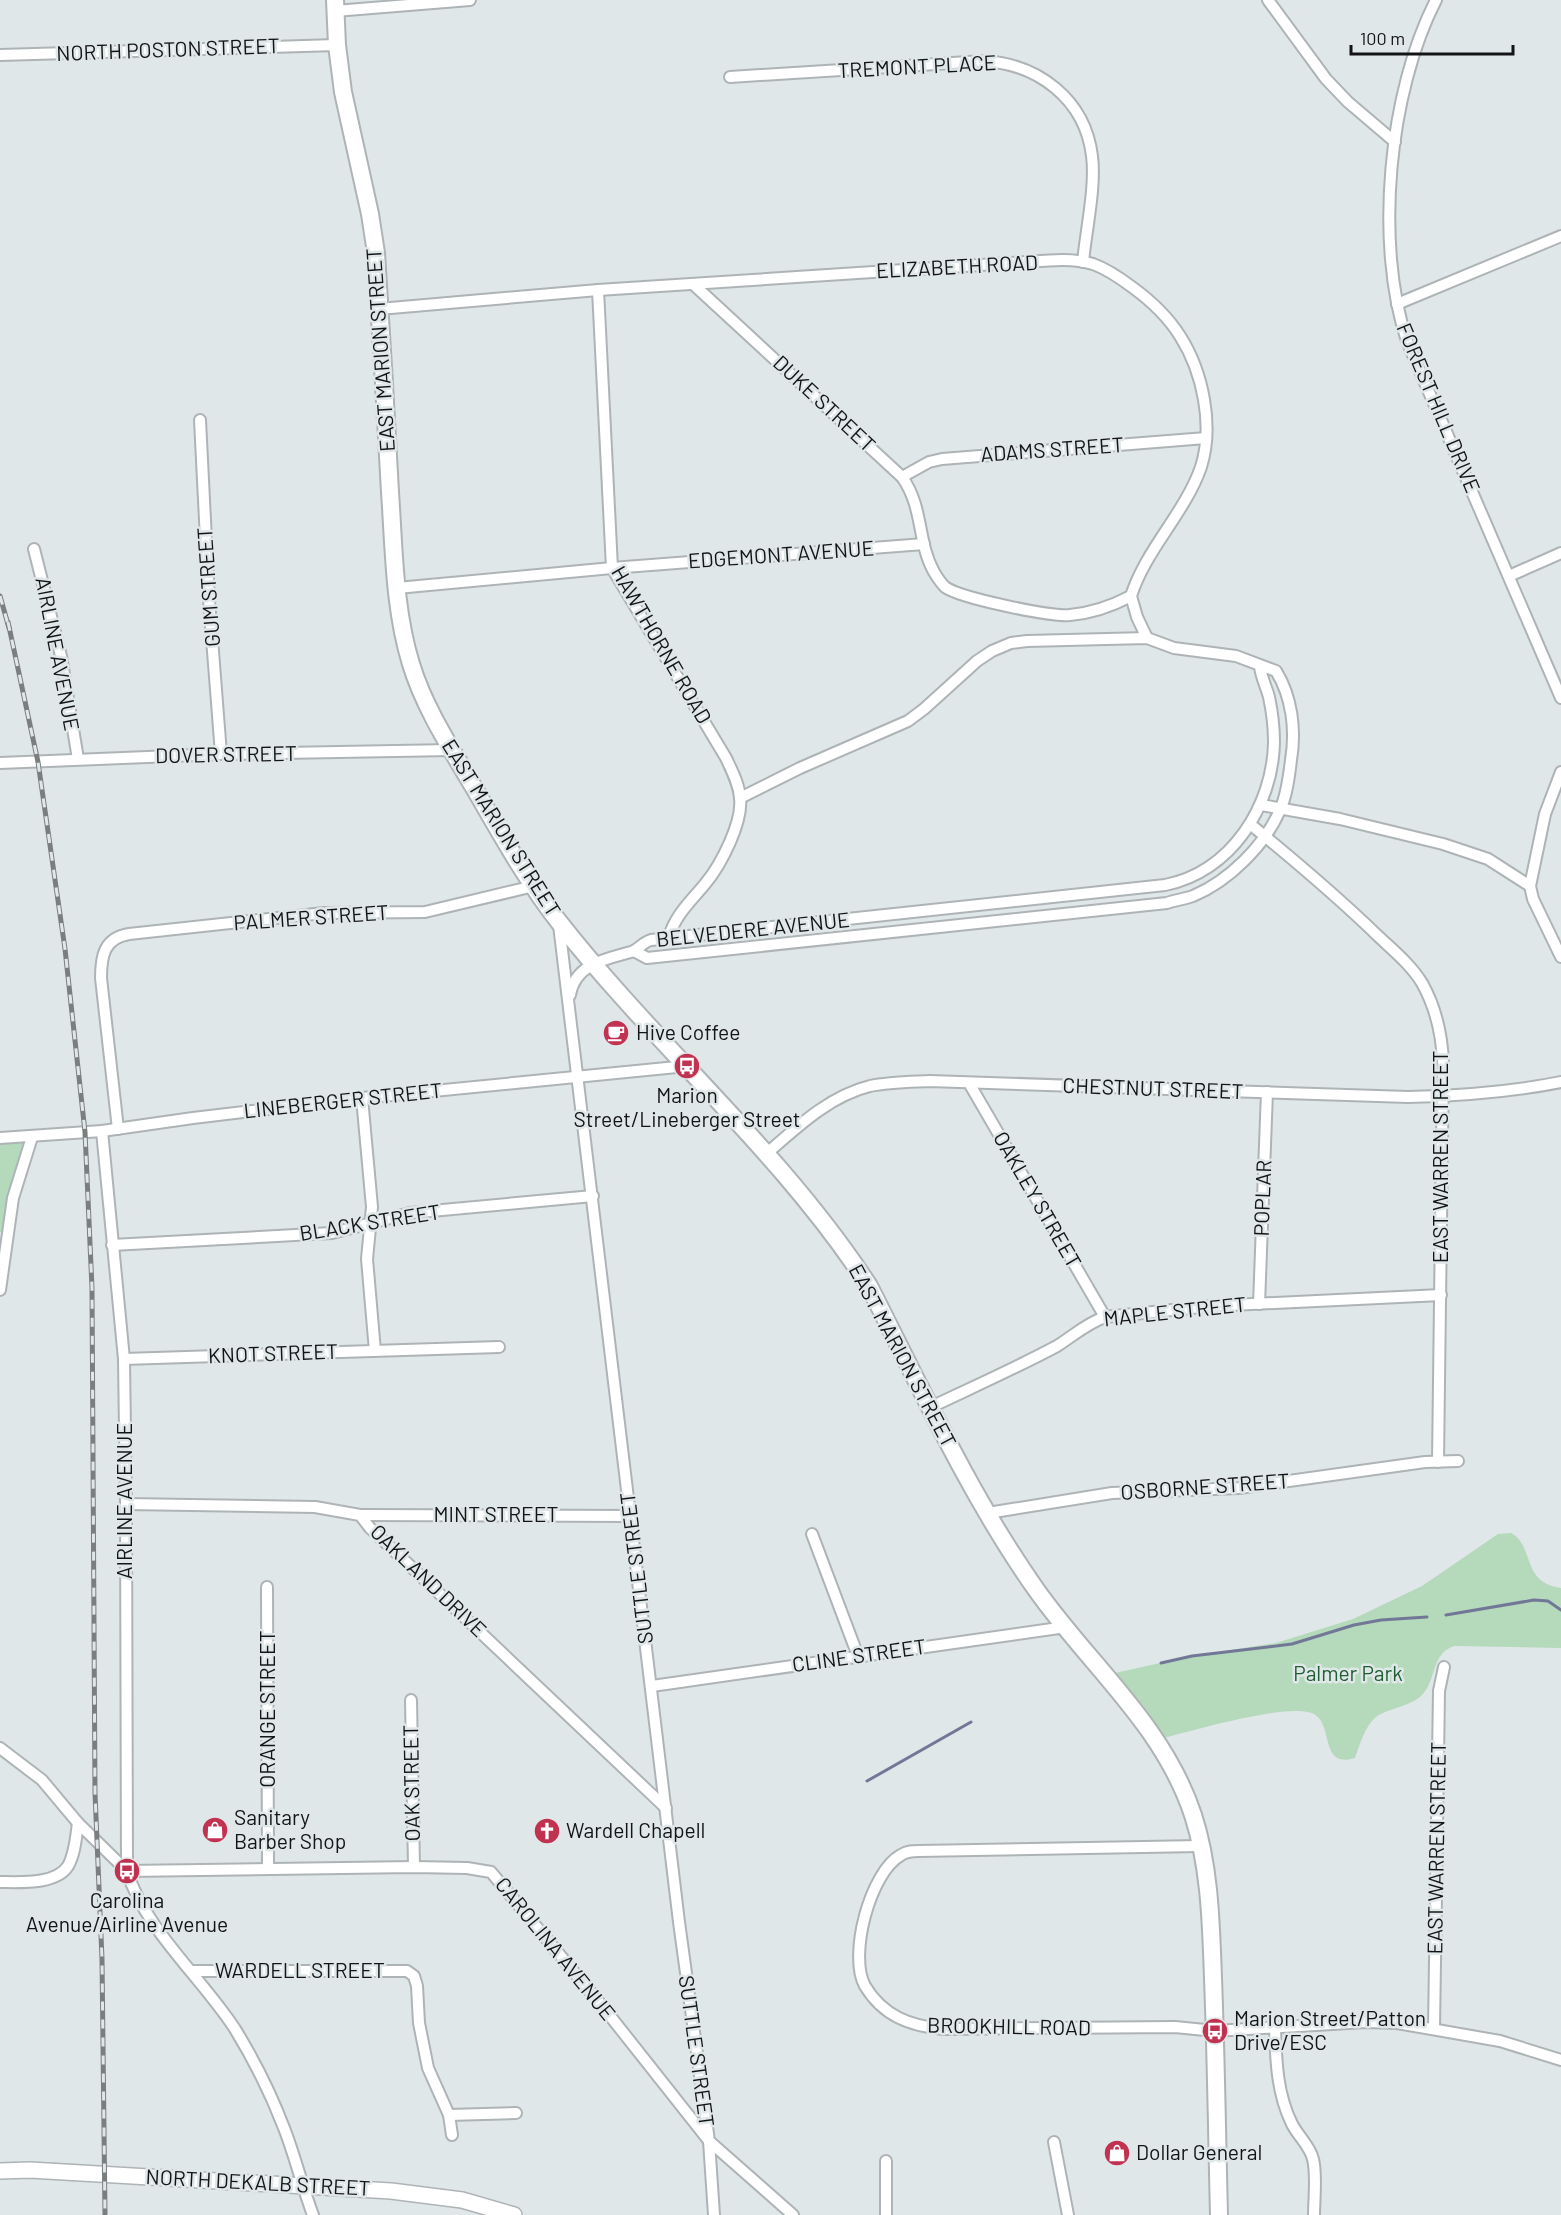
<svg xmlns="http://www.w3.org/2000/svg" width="1561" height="2215" font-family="Barlow,sans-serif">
  <rect width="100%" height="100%" fill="#e0e7e8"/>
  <g fill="#b4d9bb">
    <path d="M 32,1137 L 8,1232 L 0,1232 L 0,1138 Z"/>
    <path d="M 1511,1533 C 1535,1546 1521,1583 1561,1588 L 1561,1648 L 1454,1646 C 1431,1654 1437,1679 1422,1695 C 1412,1706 1386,1709 1376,1717 C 1365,1726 1360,1744 1355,1758 C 1319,1769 1334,1725 1314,1714 C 1291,1701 1184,1733 1156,1740 L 1106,1675 L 1192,1656 L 1276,1643 L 1353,1619 L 1422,1586 L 1498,1534 Z"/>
  </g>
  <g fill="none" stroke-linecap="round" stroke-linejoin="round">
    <g stroke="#727797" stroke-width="3">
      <path d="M 1446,1615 L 1534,1600 L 1548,1601 L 1561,1610"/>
      <path d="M 1161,1663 L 1192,1656 L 1292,1644 L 1354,1625 L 1381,1620 L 1427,1617"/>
      <path d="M 867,1781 L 971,1722"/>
    </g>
    <defs>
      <g id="street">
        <path d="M 1268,0 L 1326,79 L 1348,102 L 1395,142"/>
        <path d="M 1436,0 C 1389,91 1374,243 1407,341 L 1561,698"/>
        <path d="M 335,11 L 470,0"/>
        <path d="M 0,55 L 337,45"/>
        <path d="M 730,77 L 984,61 C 1038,64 1085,99 1092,156 C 1096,186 1086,230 1083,262"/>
        <path d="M 693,284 L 902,477 C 924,508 917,542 934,572 C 937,577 941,583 945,587 C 960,598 1051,617 1070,615 C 1092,613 1112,606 1131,596"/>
        <path d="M 598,290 L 612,568 L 726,758 C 732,771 739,784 740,798 C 743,822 721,865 705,884 C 691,901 675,915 669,937"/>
        <path d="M 1397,304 L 1561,236"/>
        <path d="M 379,309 L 598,290 L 1011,263 C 1037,262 1068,256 1093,264 C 1107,269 1120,278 1132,287 C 1150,300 1168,317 1180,336 C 1203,372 1214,426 1201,467 C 1185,513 1146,549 1131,596 L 1137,617 L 1147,638"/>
        <path d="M 200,420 L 209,600 L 221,754"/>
        <path d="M 902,477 L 929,462 L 942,459 L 1206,438"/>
        <path d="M 34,549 L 61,656 L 78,759"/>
        <path d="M 1509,576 L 1561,553"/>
        <path d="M 397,588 L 612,568 L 924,544"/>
        <path d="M 0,763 L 221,754 L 452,750"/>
        <path d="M 1261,805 L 1340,819 L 1443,844 L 1488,859 L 1530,886 L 1533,899 L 1561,957"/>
        <path d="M 1250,824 C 1294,860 1337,896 1378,936 C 1394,951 1411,965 1422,983 C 1436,1008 1442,1035 1443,1063 L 1438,1462"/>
        <path d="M 1530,886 L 1545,814 L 1561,772"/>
        <path d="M 559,925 L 679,1922 L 709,2141 L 714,2215"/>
        <path d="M 634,951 L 647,958 L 1167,903 C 1175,900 1185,899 1193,896 C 1229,881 1265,845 1280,810 C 1287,795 1289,776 1291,760 C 1296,730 1292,697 1276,671 L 1236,656 L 1174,648 L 1147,638 L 1027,641 L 1011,643 L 992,651 L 977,661 L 924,709 L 908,721 L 800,768 L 740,798"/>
        <path d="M 570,995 C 575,964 606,959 631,952 C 638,950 643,942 651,940 L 1165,885 C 1231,872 1273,806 1274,742 C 1274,728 1272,711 1269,697 C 1266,686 1261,677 1260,666"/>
        <path d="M 969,1083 L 1105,1317"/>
        <path d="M 362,1098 L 372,1207 L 367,1259 L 375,1351"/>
        <path d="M 118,1129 L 101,978 C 101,956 104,938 129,934 L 324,913 L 425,912 L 534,886"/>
        <path d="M 102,1131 L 124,1359 L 126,1504 L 127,1871 C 144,1928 202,1978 235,2029 C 254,2060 271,2094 284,2128 C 295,2156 302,2186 313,2215"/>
        <path d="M 0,1138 L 102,1131 L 193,1118 L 362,1098 L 687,1066"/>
        <path d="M 765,1155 C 796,1128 829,1096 870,1086 C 890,1082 910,1082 930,1081 L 1408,1097 C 1459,1096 1511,1092 1561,1082"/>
        <path d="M 112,1245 L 332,1233 L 410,1213 L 593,1196"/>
        <path d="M 0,1290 L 13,1198 L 32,1137"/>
        <path d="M 1259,1304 L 1267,1092"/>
        <path d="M 124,1359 L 499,1347"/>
        <path d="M 931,1407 C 973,1387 1016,1368 1057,1346 C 1073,1336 1087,1323 1105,1317 L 1211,1306 L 1441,1295"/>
        <path d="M 126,1504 L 315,1507 L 360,1515 L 370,1528 L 666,1808"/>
        <path d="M 988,1513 L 1112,1493 L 1239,1488 L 1425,1462 L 1458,1461"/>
        <path d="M 360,1515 L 631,1516"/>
        <path d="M 812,1534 L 858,1656"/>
        <path d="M 267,1587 L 268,1868"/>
        <path d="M 652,1686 L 1066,1627"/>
        <path d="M 411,1700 L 414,1867"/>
        <path d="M 0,1748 L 42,1780 L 78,1823 L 127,1871 L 414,1867 L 467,1868 L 491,1872 L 603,2007 L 709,2141 L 793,2215"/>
        <path d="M 1200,1846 L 919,1851 C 913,1851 907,1851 901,1855 C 870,1872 848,1956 865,1986 C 883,2016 910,2026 943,2029 L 1175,2027 L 1215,2031 L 1366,2022 L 1397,2023 L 1500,2041 L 1561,2060"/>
        <path d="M 0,1882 C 19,1882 56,1885 68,1866 C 75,1854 76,1837 78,1823"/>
        <path d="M 192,1971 L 407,1971 L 414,1976 L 417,1986 L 419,2023 L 428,2068 L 449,2115 L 452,2135"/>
        <path d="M 1275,2029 C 1276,2061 1277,2094 1292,2124 C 1298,2136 1310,2146 1313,2159 C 1317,2175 1314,2199 1314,2215"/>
        <path d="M 1434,2029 L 1439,1691 L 1444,1667"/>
        <path d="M 449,2115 L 516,2113"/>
        <path d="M 1054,2142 L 1068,2215"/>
        <path d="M 886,2161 L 886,2215"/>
      </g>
      <path id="secondary" d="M 0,2171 L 30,2170 L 391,2191 L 462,2200 L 514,2215"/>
      <path id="primary" d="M 335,0 L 337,45 L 343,92 L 370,214 L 376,253 C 381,333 386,412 390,492 C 394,549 394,609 411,664 C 424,707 450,747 473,786 C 500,832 526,880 559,922 C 657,1047 782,1152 869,1286 C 921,1388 969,1494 1035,1588 C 1088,1664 1163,1724 1193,1815 C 1210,1867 1211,1924 1213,1978 C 1216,2057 1217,2136 1219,2215"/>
    </defs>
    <use href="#street" stroke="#aeb4b6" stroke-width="14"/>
    <use href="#secondary" stroke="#aeb4b6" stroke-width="18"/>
    <use href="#primary" stroke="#aeb4b6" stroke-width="20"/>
    <use href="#street" stroke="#fff" stroke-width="10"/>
    <use href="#secondary" stroke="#fff" stroke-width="15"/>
    <use href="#primary" stroke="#fff" stroke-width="16"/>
    <defs>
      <g id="rail">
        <path d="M 0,596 L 9,628"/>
        <path d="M 8,622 L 38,762 L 65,949 L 85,1132 L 92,1288 L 95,1793 L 102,1959 L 105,2215"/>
      </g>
    </defs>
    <use href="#rail" stroke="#7a7e7f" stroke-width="5"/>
    <use href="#rail" stroke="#e0e7e8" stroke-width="3" stroke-dasharray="9" stroke-linecap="butt"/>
  </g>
  <defs>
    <symbol id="cafe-disc" viewBox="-11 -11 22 22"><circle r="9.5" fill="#c13150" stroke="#e0e7e8"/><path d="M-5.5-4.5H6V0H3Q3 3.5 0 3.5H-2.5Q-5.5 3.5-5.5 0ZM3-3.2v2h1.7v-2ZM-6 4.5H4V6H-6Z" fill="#fff"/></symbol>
    <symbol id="bus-disc" viewBox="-11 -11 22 22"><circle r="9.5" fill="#c13150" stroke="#e0e7e8"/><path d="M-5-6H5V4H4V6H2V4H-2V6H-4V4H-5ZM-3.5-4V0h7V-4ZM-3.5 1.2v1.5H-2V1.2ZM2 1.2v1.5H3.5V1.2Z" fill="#fff"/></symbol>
    <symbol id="shop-disc" viewBox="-11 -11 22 22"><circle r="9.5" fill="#c13150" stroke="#e0e7e8"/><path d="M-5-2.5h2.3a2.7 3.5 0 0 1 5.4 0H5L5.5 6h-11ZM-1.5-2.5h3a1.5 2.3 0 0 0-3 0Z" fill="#fff"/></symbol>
    <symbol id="church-disc" viewBox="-11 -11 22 22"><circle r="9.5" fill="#c13150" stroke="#e0e7e8"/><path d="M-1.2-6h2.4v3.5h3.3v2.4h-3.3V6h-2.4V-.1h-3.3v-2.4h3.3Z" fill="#fff"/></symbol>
  </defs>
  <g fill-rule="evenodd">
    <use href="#cafe-disc" x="601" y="1018" width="30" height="30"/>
    <use href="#bus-disc" x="672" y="1051" width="30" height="30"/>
    <use href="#shop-disc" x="200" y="1815" width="30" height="30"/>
    <use href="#church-disc" x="532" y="1816" width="30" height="30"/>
    <use href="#bus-disc" x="112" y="1856" width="30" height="30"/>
    <use href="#bus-disc" x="1200" y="2016" width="30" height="30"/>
    <use href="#shop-disc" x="1102" y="2138" width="30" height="30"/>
  </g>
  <g text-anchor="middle" stroke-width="5" stroke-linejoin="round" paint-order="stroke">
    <g font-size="21" fill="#121415" stroke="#e0e7e8">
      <text transform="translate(168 50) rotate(-2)" y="7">NORTH POSTON STREET</text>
      <text transform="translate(917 67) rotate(-3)" y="7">TREMONT PLACE</text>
      <text transform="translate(957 267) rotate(-3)" y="7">ELIZABETH ROAD</text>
      <text transform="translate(381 350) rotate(-94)" y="7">EAST MARION STREET</text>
      <text transform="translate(824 404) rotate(43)" y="7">DUKE STREET</text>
      <text transform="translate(1438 408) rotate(67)" y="7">FOREST HILL DRIVE</text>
      <text transform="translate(1052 450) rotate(-4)" y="7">ADAMS STREET</text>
      <text transform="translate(781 555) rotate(-4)" y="7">EDGEMONT AVENUE</text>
      <text transform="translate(209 587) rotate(-94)" y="7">GUM STREET</text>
      <text transform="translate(661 645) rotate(60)" y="7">HAWTHORNE ROAD</text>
      <text transform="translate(57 654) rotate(79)" y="7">AIRLINE AVENUE</text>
      <text transform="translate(226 755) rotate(-1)" y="7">DOVER STREET</text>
      <text transform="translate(501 828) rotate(58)" y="7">EAST MARION STREET</text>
      <text transform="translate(311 918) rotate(-4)" y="7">PALMER STREET</text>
      <text transform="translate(753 930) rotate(-6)" y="7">BELVEDERE AVENUE</text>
      <text transform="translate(1153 1089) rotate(2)" y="7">CHESTNUT STREET</text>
      <text transform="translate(343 1101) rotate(-6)" y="7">LINEBERGER STREET</text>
      <text transform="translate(1441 1157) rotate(-90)" y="7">EAST WARREN STREET</text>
      <text transform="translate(1263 1198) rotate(-88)" y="7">POPLAR</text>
      <text transform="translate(1037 1200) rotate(60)" y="7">OAKLEY STREET</text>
      <text transform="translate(370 1223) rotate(-9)" y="7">BLACK STREET</text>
      <text transform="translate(1175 1312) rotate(-6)" y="7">MAPLE STREET</text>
      <text transform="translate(273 1354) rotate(-2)" y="7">KNOT STREET</text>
      <text transform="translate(902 1356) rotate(62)" y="7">EAST MARION STREET</text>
      <text transform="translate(1205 1487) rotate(-4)" y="7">OSBORNE STREET</text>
      <text transform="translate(125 1501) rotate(-90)" y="7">AIRLINE AVENUE</text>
      <text x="496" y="1522">MINT STREET</text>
      <text transform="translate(637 1568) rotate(-97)" y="7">SUTTLE STREET</text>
      <text transform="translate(428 1581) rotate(44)" y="7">OAKLAND DRIVE</text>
      <text transform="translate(859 1656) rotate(-8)" y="7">CLINE STREET</text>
      <text transform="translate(268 1709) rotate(-90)" y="7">ORANGE STREET</text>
      <text transform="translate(412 1783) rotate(-91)" y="7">OAK STREET</text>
      <text transform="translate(1437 1848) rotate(-89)" y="7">EAST WARREN STREET</text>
      <text transform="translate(555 1949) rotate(51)" y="7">CAROLINA AVENUE</text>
      <text x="300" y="1978">WARDELL STREET</text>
      <text transform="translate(1009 2027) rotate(1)" y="7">BROOKHILL ROAD</text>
      <text transform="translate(696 2051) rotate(82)" y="7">SUTTLE STREET</text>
      <text transform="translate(258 2183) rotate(3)" y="7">NORTH DEKALB STREET</text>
    </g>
    <g font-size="21" fill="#121415" stroke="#e0e7e8" text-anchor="start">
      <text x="636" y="1040">Hive Coffee</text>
      <text x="687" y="1103" text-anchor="middle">Marion<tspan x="687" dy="24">Street/Lineberger Street</tspan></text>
      <text x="234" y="1825">Sanitary<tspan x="234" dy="24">Barber Shop</tspan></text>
      <text x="566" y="1838">Wardell Chapell</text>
      <text x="127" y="1908" text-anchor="middle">Carolina<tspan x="127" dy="24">Avenue/Airline Avenue</tspan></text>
      <text x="1234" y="2026">Marion Street/Patton<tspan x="1234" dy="24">Drive/ESC</tspan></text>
      <text x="1136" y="2160">Dollar General</text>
    </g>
    <g font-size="21" fill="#205e32" stroke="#e0e7e8">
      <text x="1348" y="1681">Palmer Park</text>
    </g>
  </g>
  <path d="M1351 45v9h162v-9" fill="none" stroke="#121415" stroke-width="3"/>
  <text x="1360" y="45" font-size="18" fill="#121415" stroke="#e0e7e8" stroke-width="4.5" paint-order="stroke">100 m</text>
</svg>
